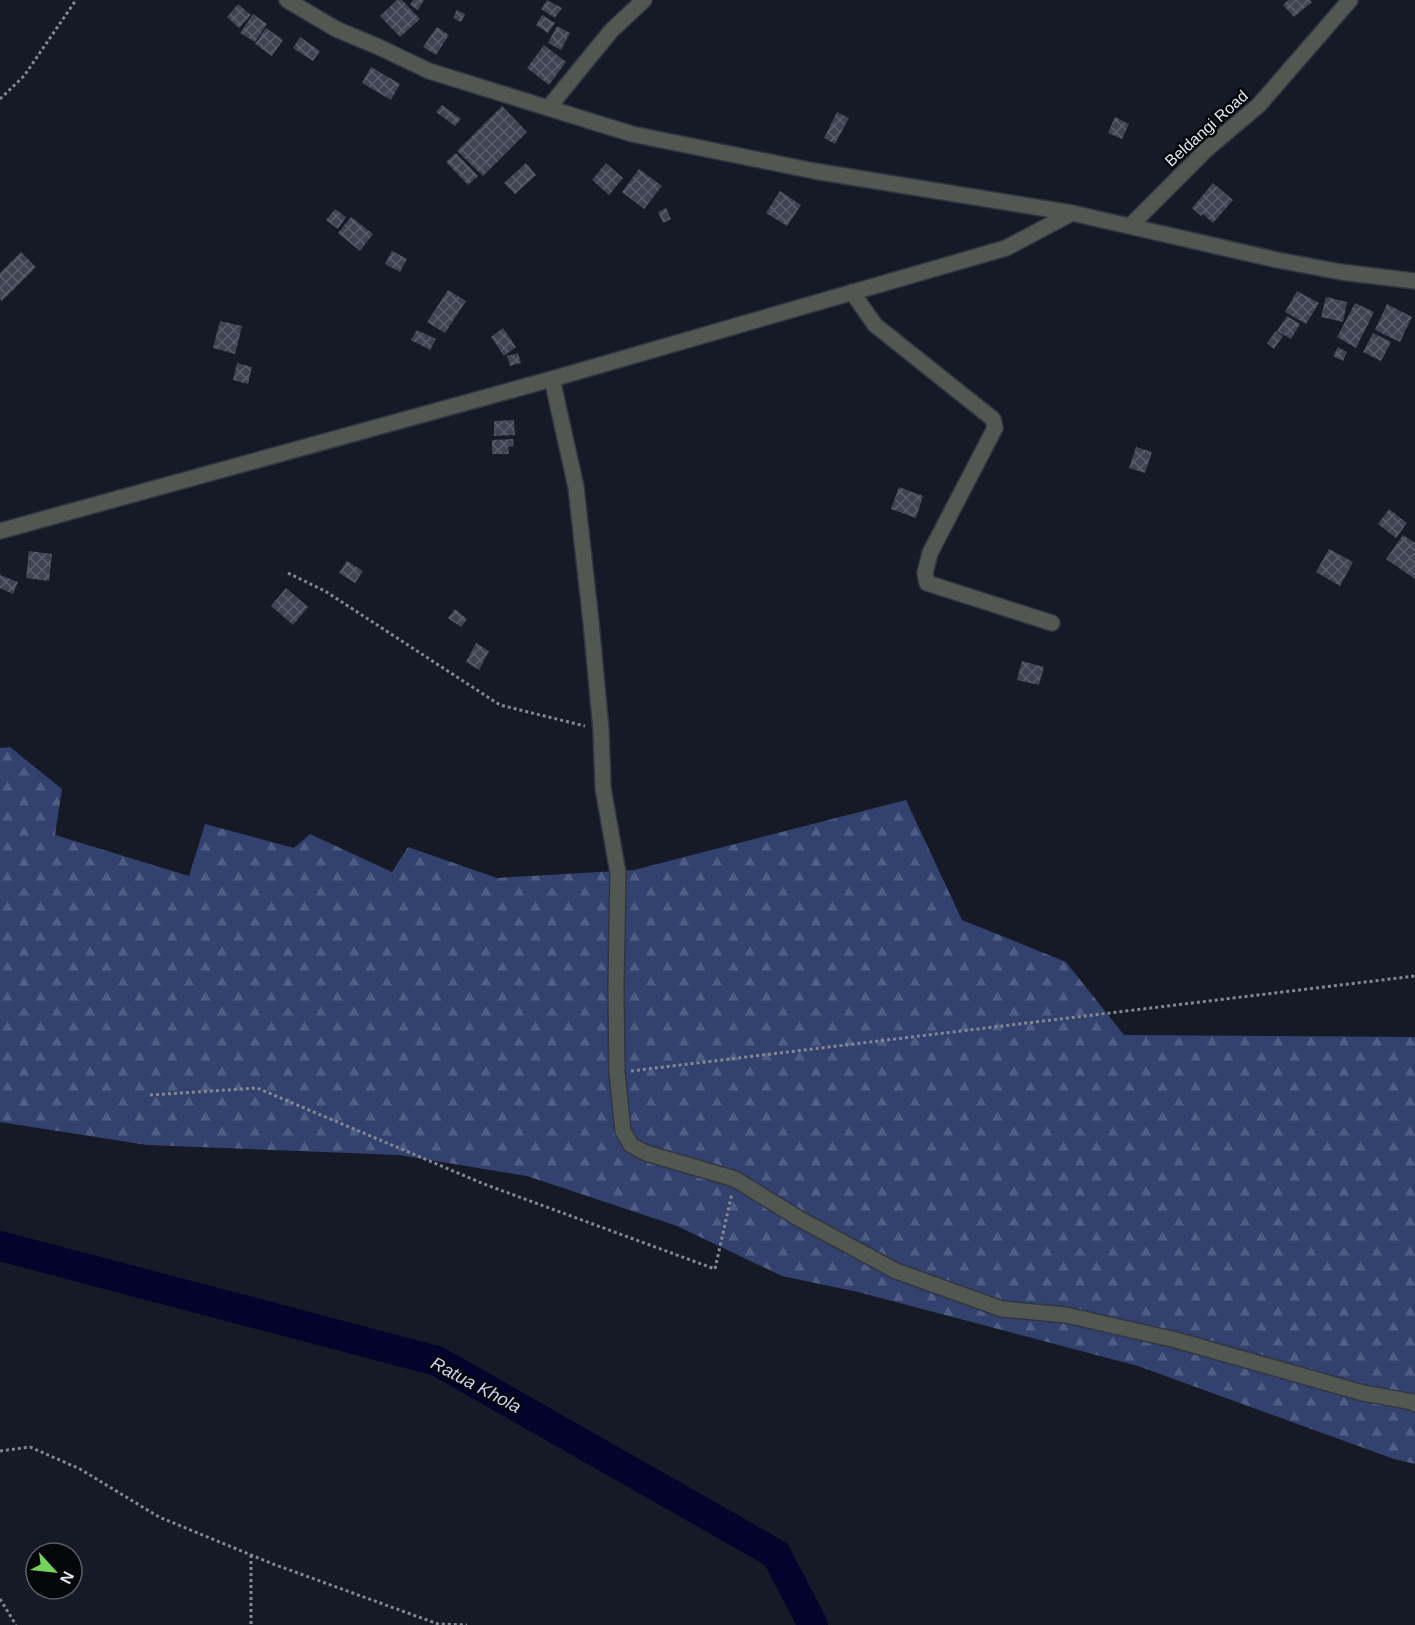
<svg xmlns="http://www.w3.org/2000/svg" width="1415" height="1625" font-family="Arial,sans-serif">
  <defs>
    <pattern id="forest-firs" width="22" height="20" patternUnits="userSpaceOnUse" patternTransform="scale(1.5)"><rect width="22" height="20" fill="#32416e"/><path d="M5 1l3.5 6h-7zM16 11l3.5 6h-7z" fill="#4f5c83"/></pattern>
    <pattern id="building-cross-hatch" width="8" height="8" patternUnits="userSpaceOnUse" patternTransform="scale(1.5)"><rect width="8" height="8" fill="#3e4451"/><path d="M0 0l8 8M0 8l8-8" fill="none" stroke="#5a5f6a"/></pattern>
  </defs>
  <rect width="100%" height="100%" fill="#161a26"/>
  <path fill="url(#forest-firs)" d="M 10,747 L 62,789 L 55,835 L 189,876 L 205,824 L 294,848 L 310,834 L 392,872 L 408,847 L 497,878 L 634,870 L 906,800 L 962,920 L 1066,962 L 1124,1035 L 1415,1037 L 1415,1464 L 1394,1459 L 1138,1366 L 858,1292 L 782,1276 L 677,1226 L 527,1176 L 399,1155 L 147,1145 L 0,1122 L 0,748 Z"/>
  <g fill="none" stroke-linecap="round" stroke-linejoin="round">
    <path stroke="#02042b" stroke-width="30" d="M 0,1246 L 437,1361 L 776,1554 L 813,1625"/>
  </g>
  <g fill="url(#building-cross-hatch)">
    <path d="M 397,0 L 402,0 L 420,19 L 400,37 L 380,16 Z"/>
    <path d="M 413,0 L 424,0 L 418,10 L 410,5 Z"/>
    <path d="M 547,0 L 562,8 L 555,18 L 541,9 Z"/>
    <path d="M 1288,0 L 1310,0 L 1312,2 L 1294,17 L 1283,5 Z"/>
    <path d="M 238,4 L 251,15 L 239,28 L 227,17 Z"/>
    <path d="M 457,10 L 465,14 L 461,22 L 453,18 Z"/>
    <path d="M 253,14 L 267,24 L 255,42 L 240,33 Z"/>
    <path d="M 542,15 L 555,23 L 548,33 L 536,25 Z"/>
    <path d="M 557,26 L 570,33 L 561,50 L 548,43 Z"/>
    <path d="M 437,27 L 449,35 L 436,55 L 423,47 Z"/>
    <path d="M 266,28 L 283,40 L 272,56 L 255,44 Z"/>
    <path d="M 300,37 L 320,51 L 313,61 L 293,48 Z"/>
    <path d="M 544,45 L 566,62 L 549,85 L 527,68 Z"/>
    <path d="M 371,67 L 400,84 L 391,100 L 362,83 Z"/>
    <path d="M 442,105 L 461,119 L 455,126 L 436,112 Z"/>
    <path d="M 502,106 L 527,132 L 483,176 L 457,151 Z"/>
    <path d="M 837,112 L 849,118 L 835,144 L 824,138 Z"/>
    <path d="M 1115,117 L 1129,124 L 1122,139 L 1108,133 Z"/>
    <path d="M 456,153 L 478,176 L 468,185 L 446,162 Z"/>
    <path d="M 526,163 L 536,175 L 515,194 L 504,183 Z"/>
    <path d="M 606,163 L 623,178 L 609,195 L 592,180 Z"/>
    <path d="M 639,169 L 662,186 L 644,209 L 622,192 Z"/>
    <path d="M 1213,183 L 1233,200 L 1213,223 L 1203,214 L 1201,216 L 1192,208 Z"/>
    <path d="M 780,191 L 801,205 L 787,226 L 766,213 Z"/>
    <path d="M 666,208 L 671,219 L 663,223 L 658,212 Z"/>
    <path d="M 335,209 L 346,217 L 338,229 L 326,220 Z"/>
    <path d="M 351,217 L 373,234 L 360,251 L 338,233 Z"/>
    <path d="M 392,251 L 407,259 L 400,272 L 385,264 Z"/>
    <path d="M 21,252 L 36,267 L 2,301 L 0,299 L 0,273 Z"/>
    <path d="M 448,290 L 466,301 L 445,333 L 427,322 Z"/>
    <path d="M 1297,291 L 1319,303 L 1306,324 L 1285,312 Z"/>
    <path d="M 1326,297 L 1347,302 L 1343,322 L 1321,317 Z"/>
    <path d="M 1355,303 L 1374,312 L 1356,348 L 1337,337 Z"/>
    <path d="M 1387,304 L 1412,317 L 1400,342 L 1375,330 Z"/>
    <path d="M 1287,316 L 1300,324 L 1291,339 L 1277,331 Z"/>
    <path d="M 220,321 L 242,326 L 235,354 L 213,348 Z"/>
    <path d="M 503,328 L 516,347 L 504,356 L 491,337 Z"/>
    <path d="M 417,330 L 436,339 L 430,350 L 411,340 Z"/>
    <path d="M 1276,331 L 1283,336 L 1274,349 L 1267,343 Z"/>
    <path d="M 1373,333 L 1391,342 L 1381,361 L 1363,352 Z"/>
    <path d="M 1338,347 L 1347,352 L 1343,361 L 1333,356 Z"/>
    <path d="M 518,353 L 521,363 L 510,366 L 507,356 Z"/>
    <path d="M 237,363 L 252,367 L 248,384 L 233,380 Z"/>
    <path d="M 514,420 L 515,435 L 494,436 L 494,421 Z"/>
    <path d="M 513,439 L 514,446 L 508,447 L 509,454 L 492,454 L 492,440 Z"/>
    <path d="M 1136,447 L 1152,452 L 1145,473 L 1129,468 Z"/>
    <path d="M 899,487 L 923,496 L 916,518 L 891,509 Z"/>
    <path d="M 1389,509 L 1407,523 L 1396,538 L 1378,524 Z"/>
    <path d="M 1403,535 L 1415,543 L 1415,579 L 1386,559 Z"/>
    <path d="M 1329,549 L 1353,562 L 1340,586 L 1316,572 Z"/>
    <path d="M 29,551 L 52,554 L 49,581 L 26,578 Z"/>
    <path d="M 347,561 L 363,571 L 355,583 L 339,573 Z"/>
    <path d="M 0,575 L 18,582 L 13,594 L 0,588 Z"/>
    <path d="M 286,588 L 308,607 L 293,625 L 271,606 Z"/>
    <path d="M 455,609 L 467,619 L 461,627 L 448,618 Z"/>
    <path d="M 476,643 L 489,651 L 479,670 L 466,662 Z"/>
    <path d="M 1022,661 L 1044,667 L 1039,685 L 1017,680 Z"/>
  </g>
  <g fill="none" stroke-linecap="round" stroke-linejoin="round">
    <defs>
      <g id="minor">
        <path d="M 549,107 L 611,31 L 644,0"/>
        <path d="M 1131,225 L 1208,148 L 1259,105 L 1350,0"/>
        <path d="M 852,292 L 875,325 L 993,419 L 995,428 L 930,553 L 925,573 L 927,583 L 1052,623"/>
        <path d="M 552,379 L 576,487 L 591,622 L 601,730 L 603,788 L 618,873 L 616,988 L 617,1072 L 623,1131 L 631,1145 L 646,1153 L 735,1179 L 798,1218 L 896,1271 L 1002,1309 L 1066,1315 L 1176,1340 L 1363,1393 L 1413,1402 L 1415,1404"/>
        <path d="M 0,531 L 552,379 L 1006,248 L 1072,213"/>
      </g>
      <path id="tertiary" d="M 287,0 L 336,29 L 381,48 L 429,71 L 632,134 L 814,171 L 1072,213 L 1277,260 L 1341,272 L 1415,281"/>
    </defs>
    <use href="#minor" stroke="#323642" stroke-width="18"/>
    <use href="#tertiary" stroke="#323642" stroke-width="18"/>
    <g stroke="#838791" stroke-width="3" stroke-dasharray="3 3" stroke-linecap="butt">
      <path d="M 0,99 L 24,76 L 76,0"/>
      <path d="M 288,573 L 325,591 L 500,705 L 585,726"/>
      <path d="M 631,1071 L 1415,976"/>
      <path d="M 150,1095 L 257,1088 L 484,1184 L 715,1269 L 732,1193"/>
      <path d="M 0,1451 L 30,1447 L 80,1469 L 159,1517 L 273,1564 L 438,1624 L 467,1625"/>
      <path d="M 251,1555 L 251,1625"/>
      <path d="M 0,1599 L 16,1625"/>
    </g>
    <use href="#minor" stroke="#525751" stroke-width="15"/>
    <use href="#tertiary" stroke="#525751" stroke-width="15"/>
  </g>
  <g text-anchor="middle" stroke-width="5" stroke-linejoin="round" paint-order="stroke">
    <g font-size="16" fill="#e1e5ed" stroke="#04060a">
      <text transform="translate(1206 128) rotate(-42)" y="6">Beldangi Road</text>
    </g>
    <g font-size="18" font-style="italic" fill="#c7d3f1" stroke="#04060a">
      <text transform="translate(476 1385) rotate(28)" y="6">Ratua Khola</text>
    </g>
  </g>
  <g transform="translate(54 1571) rotate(117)"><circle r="28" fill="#04060a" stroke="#5c5f65" stroke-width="1.5"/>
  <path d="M0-4.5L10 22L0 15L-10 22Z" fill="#75d25b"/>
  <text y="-9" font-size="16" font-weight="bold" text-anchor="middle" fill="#e1e5ed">N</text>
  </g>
</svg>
